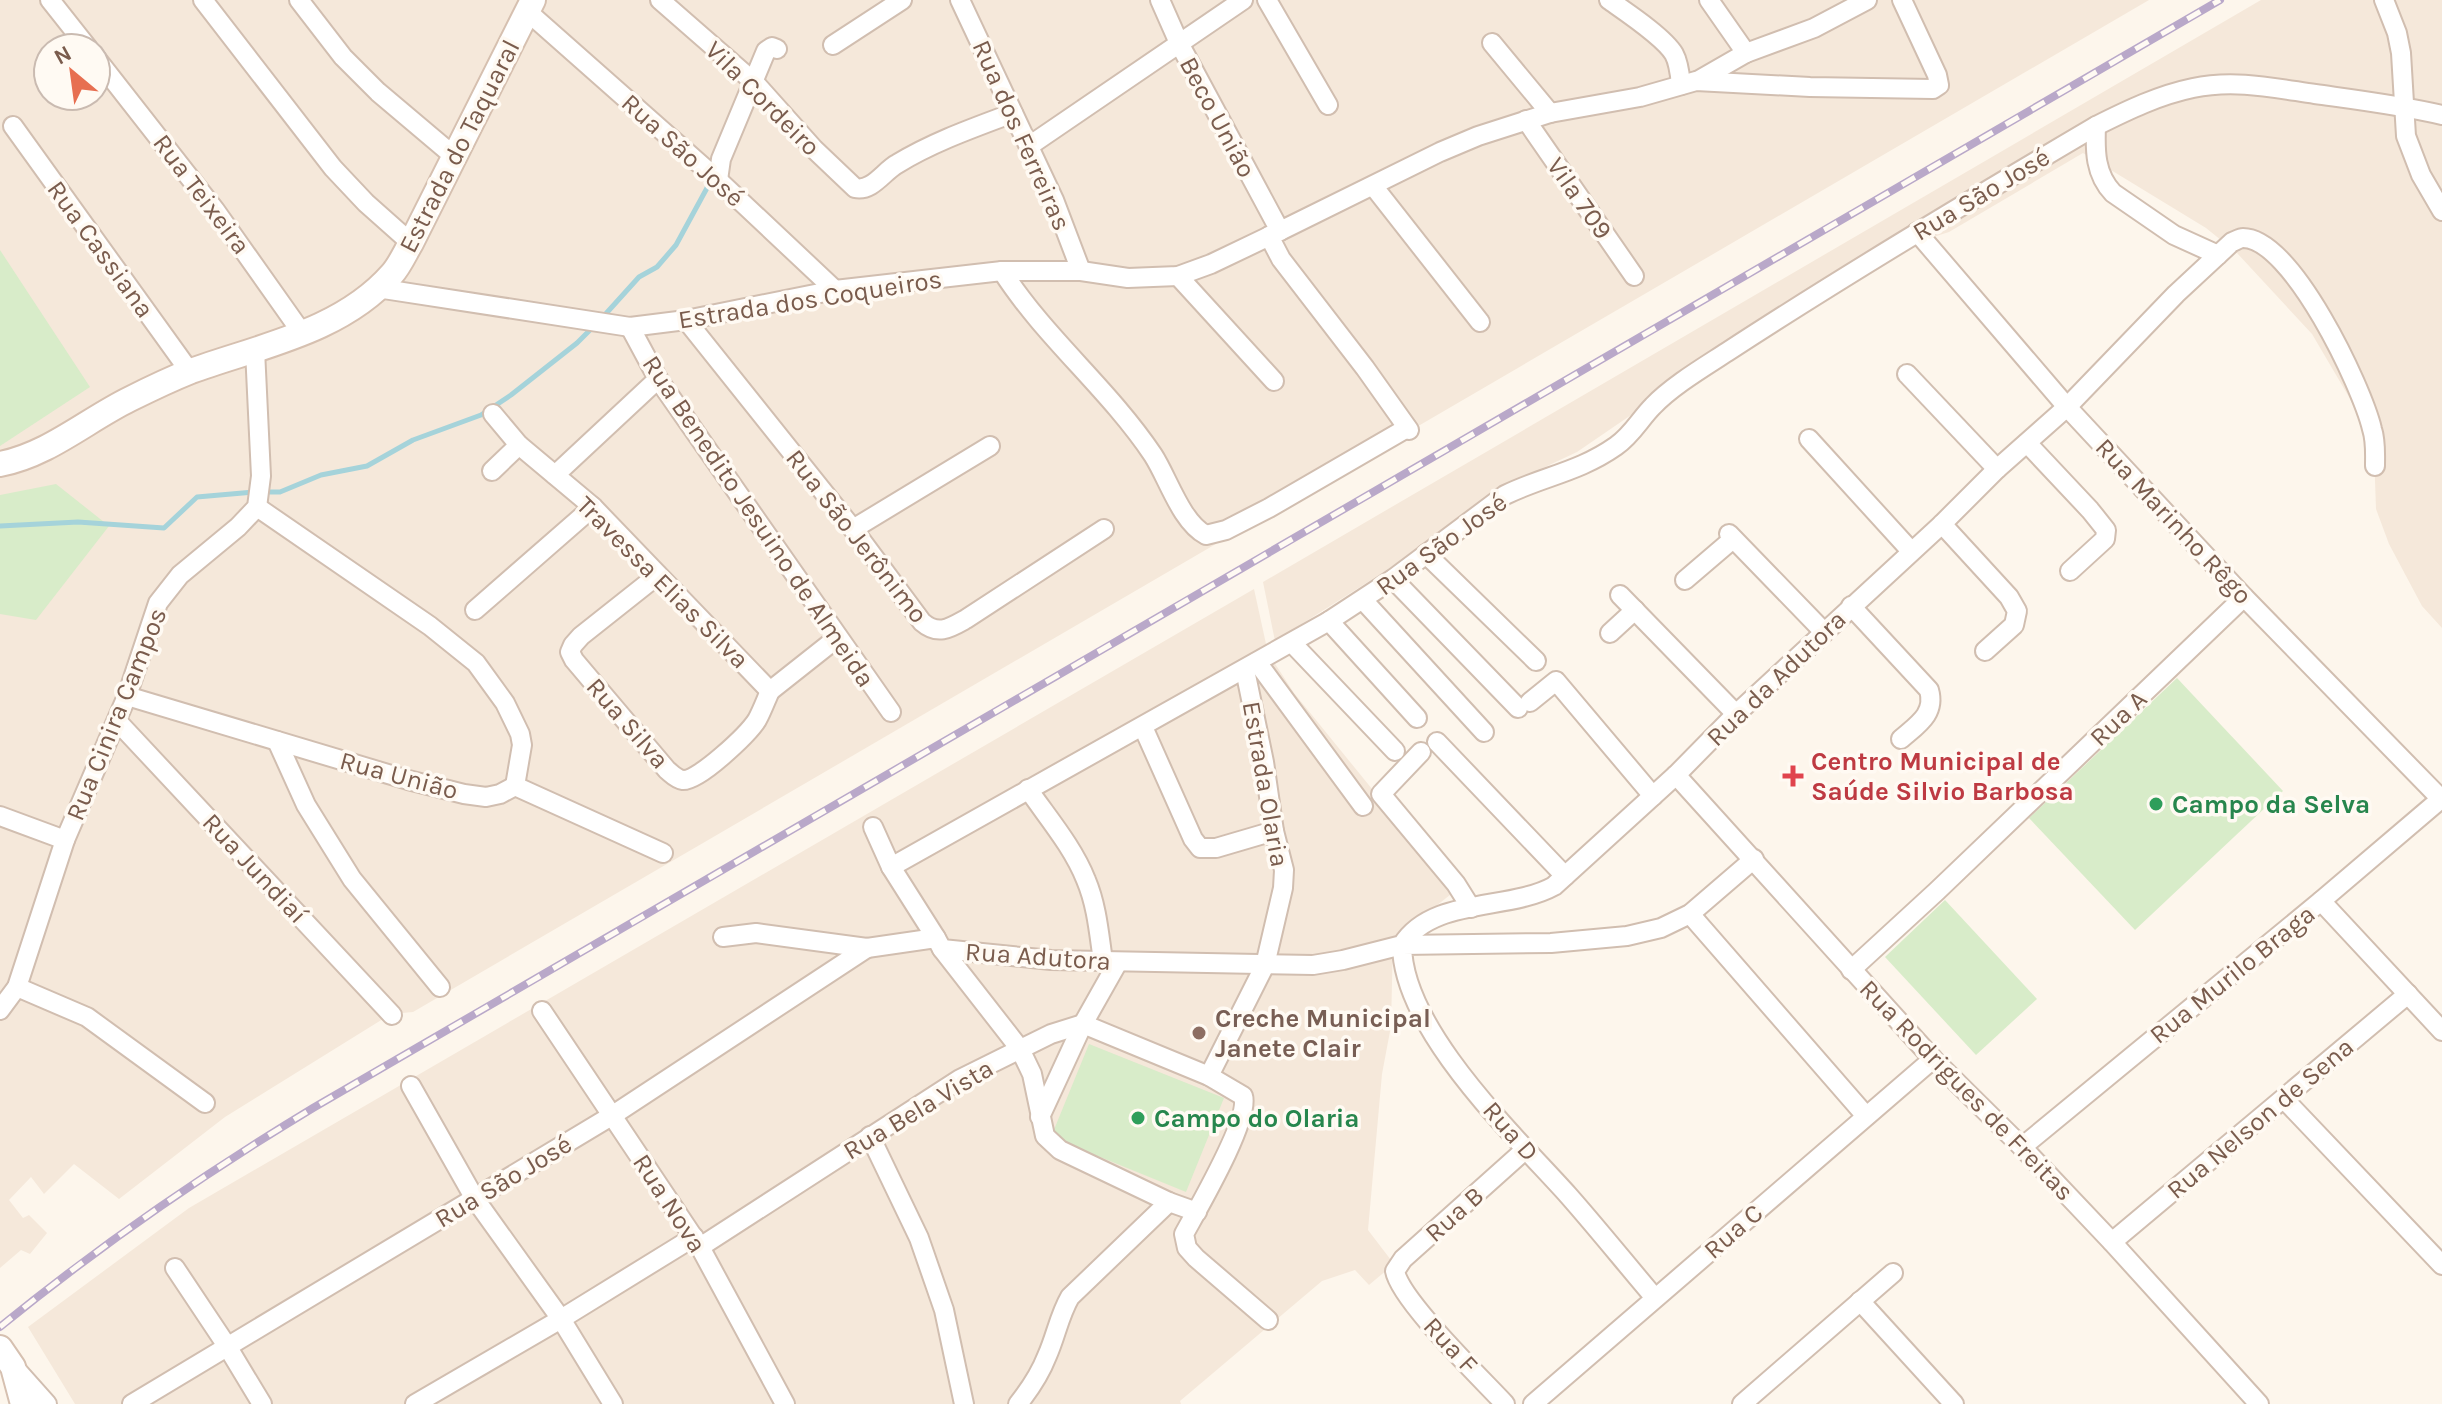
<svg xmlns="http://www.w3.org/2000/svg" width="2442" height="1404" font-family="Karla,sans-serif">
  <rect width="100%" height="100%" fill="#fdf6ec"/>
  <g fill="#f5e8da" fill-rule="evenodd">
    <path d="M 0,0 L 2149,0 L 413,1012 L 391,1014 L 225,1117 L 119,1199 L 74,1164 L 44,1194 L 31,1177 L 9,1200 L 23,1218 L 29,1215 L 47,1233 L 30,1254 L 21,1250 L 0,1268 ZM 48,48 L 96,48 L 96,96 L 48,96 Z"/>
    <path d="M 2261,0 L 2442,0 L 2442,628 L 2422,606 L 2389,544 L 2376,509 L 2374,452 L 2349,397 L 2312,334 L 2237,253 L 2206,228 L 2083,153 L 1949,232 L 1877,255 L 1707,363 L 1577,452 L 1528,475 L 1382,573 L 1275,641 L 1263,582 Z"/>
    <path d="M 1254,589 L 1268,653 L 1294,693 L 1455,891 L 1393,940 L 1391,1026 L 1382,1074 L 1368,1230 L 1394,1264 L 1369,1285 L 1355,1270 L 1322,1281 L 1180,1401 L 1181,1404 L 75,1404 L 28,1327 L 189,1208 Z"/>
  </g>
  <g fill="#d8ecc9">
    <path d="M 0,250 L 90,387 L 0,446 Z"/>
    <path d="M 56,484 L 109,526 L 36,620 L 0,614 L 0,495 Z"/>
    <path d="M 2177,678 L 2283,791 L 2135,930 L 2029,818 Z"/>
    <path d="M 1945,900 L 2037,999 L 1976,1055 L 1885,957 Z"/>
    <path d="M 1089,1044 L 1224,1098 L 1186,1192 L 1051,1137 Z"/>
  </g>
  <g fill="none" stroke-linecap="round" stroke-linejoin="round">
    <g stroke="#a5d3da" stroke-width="5">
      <path d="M 602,318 L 639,277 L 657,267 L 676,245 L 707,188 L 709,179"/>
      <path d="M 264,492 L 280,492 L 321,475 L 367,466 L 413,440 L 481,415 L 511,395 L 577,343 L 592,328"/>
      <path d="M 0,526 L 78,522 L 164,528 L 197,497 L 254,492"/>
    </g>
    <defs>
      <g id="street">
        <path d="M 50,0 L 88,48"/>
        <path d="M 203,0 L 333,168 L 366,203 L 411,243"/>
        <path d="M 299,0 L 343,57 L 378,92 L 455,157"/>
        <path d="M 660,0 L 755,83 L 814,149 L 855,188 C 872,192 884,171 897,164 C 933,142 973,128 1013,113"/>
        <path d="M 960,0 L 1054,200 L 1081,271"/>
        <path d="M 1160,0 L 1179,43 L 1280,231"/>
        <path d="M 1267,0 L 1328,105"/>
        <path d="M 1609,0 C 1626,12 1664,37 1674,54 C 1679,63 1680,75 1681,85"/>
        <path d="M 1709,0 L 1746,53"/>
        <path d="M 2384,0 L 2397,33 L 2401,53 L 2406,136 L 2421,175 L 2442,211"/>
        <path d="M 528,12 L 718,180 L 835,290"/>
        <path d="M 1492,43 L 1550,113"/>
        <path d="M 833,45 L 902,0"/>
        <path d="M 96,58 L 215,210 L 302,333"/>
        <path d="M 1699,80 L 1746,53 L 1814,28 L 1867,0"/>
        <path d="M 1526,120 L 1634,276"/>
        <path d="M 13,126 L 190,372"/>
        <path d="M 2096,126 C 2095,151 2095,174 2113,193 L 2174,235 L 2218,255"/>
        <path d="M 1029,146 L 1243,0"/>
        <path d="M 718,180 L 721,159 L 766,51 L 772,47 L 777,49"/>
        <path d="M 1374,187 L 1480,322"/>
        <path d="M 1917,232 L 2067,407 L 2244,597 L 2442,800"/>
        <path d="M 1269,236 L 1281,259 L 1365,368 L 1409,430"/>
        <path d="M 1002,271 C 1045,338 1108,388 1153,455 C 1168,478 1181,522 1206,535 L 1226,530 L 1269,508 L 1407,428"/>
        <path d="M 1178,276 L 1274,381"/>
        <path d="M 377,288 L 630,327 L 686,320 L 835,290 L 1002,271 L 1081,271 L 1128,278 L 1178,276 L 1211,264 L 1280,231 L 1440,152 L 1478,136 L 1550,113 L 1640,97 L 1696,81 L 1810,87 L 1933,89 L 1939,85 L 1937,75 L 1902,0"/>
        <path d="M 686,320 L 853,529 L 922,622 C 938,636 950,628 966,619 L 1104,529"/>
        <path d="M 630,327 L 658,379 L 891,712"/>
        <path d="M 1907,374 L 1997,469"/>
        <path d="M 493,414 L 519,445 L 593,507 L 770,691 L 837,638"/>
        <path d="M 1809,439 L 1911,551"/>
        <path d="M 2027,443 L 2090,510 L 2106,530 L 2105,539 L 2070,571"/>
        <path d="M 492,471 L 519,445"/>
        <path d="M 555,475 L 658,379"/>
        <path d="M 257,507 L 430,626 L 476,663 L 505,703 L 520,734 L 522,745 L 515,786"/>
        <path d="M 1942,524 L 2009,597 L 2017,611 L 2014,625 L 1985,651"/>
        <path d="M 853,529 L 990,446"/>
        <path d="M 1729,534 L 1824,632"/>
        <path d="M 1426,554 L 1536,661"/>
        <path d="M 658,575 L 581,636 L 573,645 L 570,652 L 574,660 L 667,770 C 672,774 676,779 683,780 C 699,781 748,734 757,720 C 762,711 766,700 770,691"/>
        <path d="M 1393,579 L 1518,708"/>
        <path d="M 1685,580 L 1733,539"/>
        <path d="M 1620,595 L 1736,714"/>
        <path d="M 1363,600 L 1484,732"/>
        <path d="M 1851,606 L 1929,690 C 1936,714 1917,725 1901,739"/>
        <path d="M 475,610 L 593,507"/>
        <path d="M 1329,621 L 1417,718"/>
        <path d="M 1610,633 L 1635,610"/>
        <path d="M 1292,643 L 1395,751"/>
        <path d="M 1257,662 L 1363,806"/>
        <path d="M 127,696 L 408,780 L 464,794 L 486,797 L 500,794 L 515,786"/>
        <path d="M 1530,702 L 1556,681 L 1653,796"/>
        <path d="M 117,721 L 392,1015"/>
        <path d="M 1143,727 L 1193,839 L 1200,848 L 1216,848 L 1274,831"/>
        <path d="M 277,741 L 306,805 L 352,879 L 440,987"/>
        <path d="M 1437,742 L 1565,876"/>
        <path d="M 1421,752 L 1381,794 L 1456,884 L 1471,908"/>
        <path d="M 1676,775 L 1933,1059 L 2022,1147 L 2112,1242 L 2259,1404"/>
        <path d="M 515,786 L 663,853"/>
        <path d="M 1028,789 C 1048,818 1073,847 1086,880 C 1097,906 1099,934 1103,961"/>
        <path d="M 0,816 L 65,840"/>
        <path d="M 873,827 L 891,867 L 936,938"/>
        <path d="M 891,867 L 1329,621 L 1393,579 L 1505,495 C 1544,476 1579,472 1616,446 C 1632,435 1640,419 1653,406 C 1672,386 1704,367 1727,352 C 1848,273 1972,199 2096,126 C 2128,110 2159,95 2193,88 C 2234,79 2274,88 2315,94 C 2358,100 2400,105 2442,115"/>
        <path d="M 2321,901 L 2442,1031"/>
        <path d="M 1690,914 L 1866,1116"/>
        <path d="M 723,937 L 756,933 L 867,948 L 936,938 L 942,949 L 1051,960 L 1313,965 L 1343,960 L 1402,945 C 1432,897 1509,911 1554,886 L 1676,775 L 1736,714 L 1942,524 L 1997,469 L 2067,407 L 2176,294 L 2232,242 C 2235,241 2240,238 2243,238 C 2292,238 2362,387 2372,429 C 2376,441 2375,453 2375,466"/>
        <path d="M 942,949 L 1020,1049 L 1032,1074 L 1045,1136 L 1060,1150 L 1169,1202 L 1197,1212"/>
        <path d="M 1851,970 L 1937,891 L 2244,597"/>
        <path d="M 17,987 L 87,1017 L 205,1103"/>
        <path d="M 0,1010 L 17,987 L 65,840 L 127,696 L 158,603 L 180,575 L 238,527 L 257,507 L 261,476 L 255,350"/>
        <path d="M 542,1011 L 700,1247 L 785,1404"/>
        <path d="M 1083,1024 L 1209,1076 L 1243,1096 C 1251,1118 1197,1210 1184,1234 L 1187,1248 L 1196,1258 L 1268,1320"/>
        <path d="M 1209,1076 L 1265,965 L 1283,888 L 1284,870 L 1274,831 L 1264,762 L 1245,670"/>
        <path d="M 411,1086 L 475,1199 L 561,1319 L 613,1404"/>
        <path d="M 2284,1099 L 2442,1265"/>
        <path d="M 1040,1117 L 1083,1024 L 1118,962"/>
        <path d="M 870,1136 L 919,1238 L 944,1310 L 964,1404"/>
        <path d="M 2022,1147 L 2321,901 L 2442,798"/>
        <path d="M 2112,1242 L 2408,994"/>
        <path d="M 700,1247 L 960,1079 L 1051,1034 L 1083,1024"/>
        <path d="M 175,1268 L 227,1346 L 262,1404"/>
        <path d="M 1655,1298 C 1626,1264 1598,1229 1568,1195 C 1514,1135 1402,1029 1402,945 L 1551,943 L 1627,936 L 1661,928 L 1690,914 L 1754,859"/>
        <path d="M 1860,1301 L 1954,1404"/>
        <path d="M 14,1367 L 47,1404"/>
        <path d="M 132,1404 L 613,1115 L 867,948"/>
        <path d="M 415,1404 L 561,1319 L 694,1237"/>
        <path d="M 1018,1404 C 1030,1389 1040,1374 1047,1356 C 1056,1336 1059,1316 1070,1297 L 1169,1202"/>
        <path d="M 1505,1404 C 1481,1378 1400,1300 1395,1271 L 1403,1259 L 1526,1149"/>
        <path d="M 1533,1404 L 1933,1059"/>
        <path d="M 1742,1404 L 1893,1273"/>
      </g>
      <g id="secondary">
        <path d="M 0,464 C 48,455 87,420 130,399 C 150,389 171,379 191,371 C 260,346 341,332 392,274 C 400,265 405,253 411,243 L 533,0"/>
        <path d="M 0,1348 L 13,1367 L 23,1404"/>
      </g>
    </defs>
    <use href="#street" stroke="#d1beb0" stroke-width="22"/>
    <use href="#secondary" stroke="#d6c0b0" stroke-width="28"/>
    <use href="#street" stroke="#fff" stroke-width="18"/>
    <use href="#secondary" stroke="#fff" stroke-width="24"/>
    <defs>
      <path id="rail" d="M 0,1327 C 99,1246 204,1174 313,1108 L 2220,0"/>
    </defs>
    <use href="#rail" stroke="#b9a8c9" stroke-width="8"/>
    <use href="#rail" stroke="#fffaf3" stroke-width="5" stroke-dasharray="15" stroke-linecap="butt"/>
  </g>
  <path fill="#e0444e" stroke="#fffaf3" stroke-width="3" d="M1789 764h8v8h8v8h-8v8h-8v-8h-8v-8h8z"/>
  <g fill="#2e9e5b" stroke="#fffaf3" stroke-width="3">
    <circle cx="2156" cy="804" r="8"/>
    <circle cx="1138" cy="1118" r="8"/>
  </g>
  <circle fill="#8d6e63" stroke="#fffaf3" stroke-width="3" cx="1199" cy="1033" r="8"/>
  <g text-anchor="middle" stroke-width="7" stroke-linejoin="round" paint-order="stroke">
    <g font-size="26" fill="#7a5c4d" stroke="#fffaf3">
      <text transform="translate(763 98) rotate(45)" y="9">Vila Cordeiro</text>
      <text transform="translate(1218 117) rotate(62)" y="9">Beco União</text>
      <text transform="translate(1022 135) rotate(66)" y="9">Rua dos Ferreiras</text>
      <text transform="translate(459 146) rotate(-63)" y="9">Estrada do Taquaral</text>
      <text transform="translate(683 150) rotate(42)" y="9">Rua São José</text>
      <text transform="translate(202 194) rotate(53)" y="9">Rua Teixeira</text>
      <text transform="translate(1981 194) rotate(-31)" y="9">Rua São José</text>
      <text transform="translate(1580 198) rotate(55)" y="9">Vila 709</text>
      <text transform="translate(101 249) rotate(54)" y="9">Rua Cassiana</text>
      <text transform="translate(810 299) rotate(-9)" y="9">Estrada dos Coqueiros</text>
      <text transform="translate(759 521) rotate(56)" y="9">Rua Benedito Jesuino de Almeida</text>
      <text transform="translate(2174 521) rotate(47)" y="9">Rua Marinho Rêgo</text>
      <text transform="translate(857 536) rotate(52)" y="9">Rua São Jerônimo</text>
      <text transform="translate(1441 544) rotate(-36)" y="9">Rua São José</text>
      <text transform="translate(663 582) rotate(45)" y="9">Travessa Elias Silva</text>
      <text transform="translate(1776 678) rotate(-44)" y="9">Rua da Adutora</text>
      <text transform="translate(116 714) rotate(-68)" y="9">Rua Cinira Campos</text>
      <text transform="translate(2118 718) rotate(-44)" y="9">Rua A</text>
      <text transform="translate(628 723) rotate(49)" y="9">Rua Silva</text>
      <text transform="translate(399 775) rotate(15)" y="9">Rua União</text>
      <text transform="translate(1266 784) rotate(80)" y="9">Estrada Olaria</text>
      <text transform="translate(255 868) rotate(47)" y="9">Rua Jundiaí</text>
      <text transform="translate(1038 956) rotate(4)" y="9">Rua Adutora</text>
      <text transform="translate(2232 974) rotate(-39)" y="9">Rua Murilo Braga</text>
      <text transform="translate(1967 1090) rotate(46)" y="9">Rua Rodrigues de Freitas</text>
      <text transform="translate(918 1109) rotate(-31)" y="9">Rua Bela Vista</text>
      <text transform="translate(2260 1118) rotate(-40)" y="9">Rua Nelson de Sena</text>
      <text transform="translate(1511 1131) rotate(49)" y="9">Rua D</text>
      <text transform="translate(503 1181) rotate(-31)" y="9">Rua São José</text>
      <text transform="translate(670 1203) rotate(57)" y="9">Rua Nova</text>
      <text transform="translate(1454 1214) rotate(-42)" y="9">Rua B</text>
      <text transform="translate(1733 1231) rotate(-41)" y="9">Rua C</text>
      <text transform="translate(1451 1345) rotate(47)" y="9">Rua F</text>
    </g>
    <g font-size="26" font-weight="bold" fill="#be3a42" stroke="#fffaf3" text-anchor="start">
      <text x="1811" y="770">Centro Municipal de<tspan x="1811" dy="30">Saúde Silvio Barbosa</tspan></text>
    </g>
    <g font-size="26" font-weight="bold" fill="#27864d" stroke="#fffaf3" text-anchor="start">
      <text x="2172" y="813">Campo da Selva</text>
      <text x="1154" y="1127">Campo do Olaria</text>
    </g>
    <g font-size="26" font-weight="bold" fill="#785e54" stroke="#fffaf3" text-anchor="start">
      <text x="1215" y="1027">Creche Municipal<tspan x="1215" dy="30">Janete Clair</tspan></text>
    </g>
  </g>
  <g transform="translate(72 72) rotate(331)"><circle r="38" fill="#fffaf3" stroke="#cabbb1" stroke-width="2"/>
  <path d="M0-6L14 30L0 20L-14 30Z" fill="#e76f51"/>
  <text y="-12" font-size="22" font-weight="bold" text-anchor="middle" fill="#7a5c4d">N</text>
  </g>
</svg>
